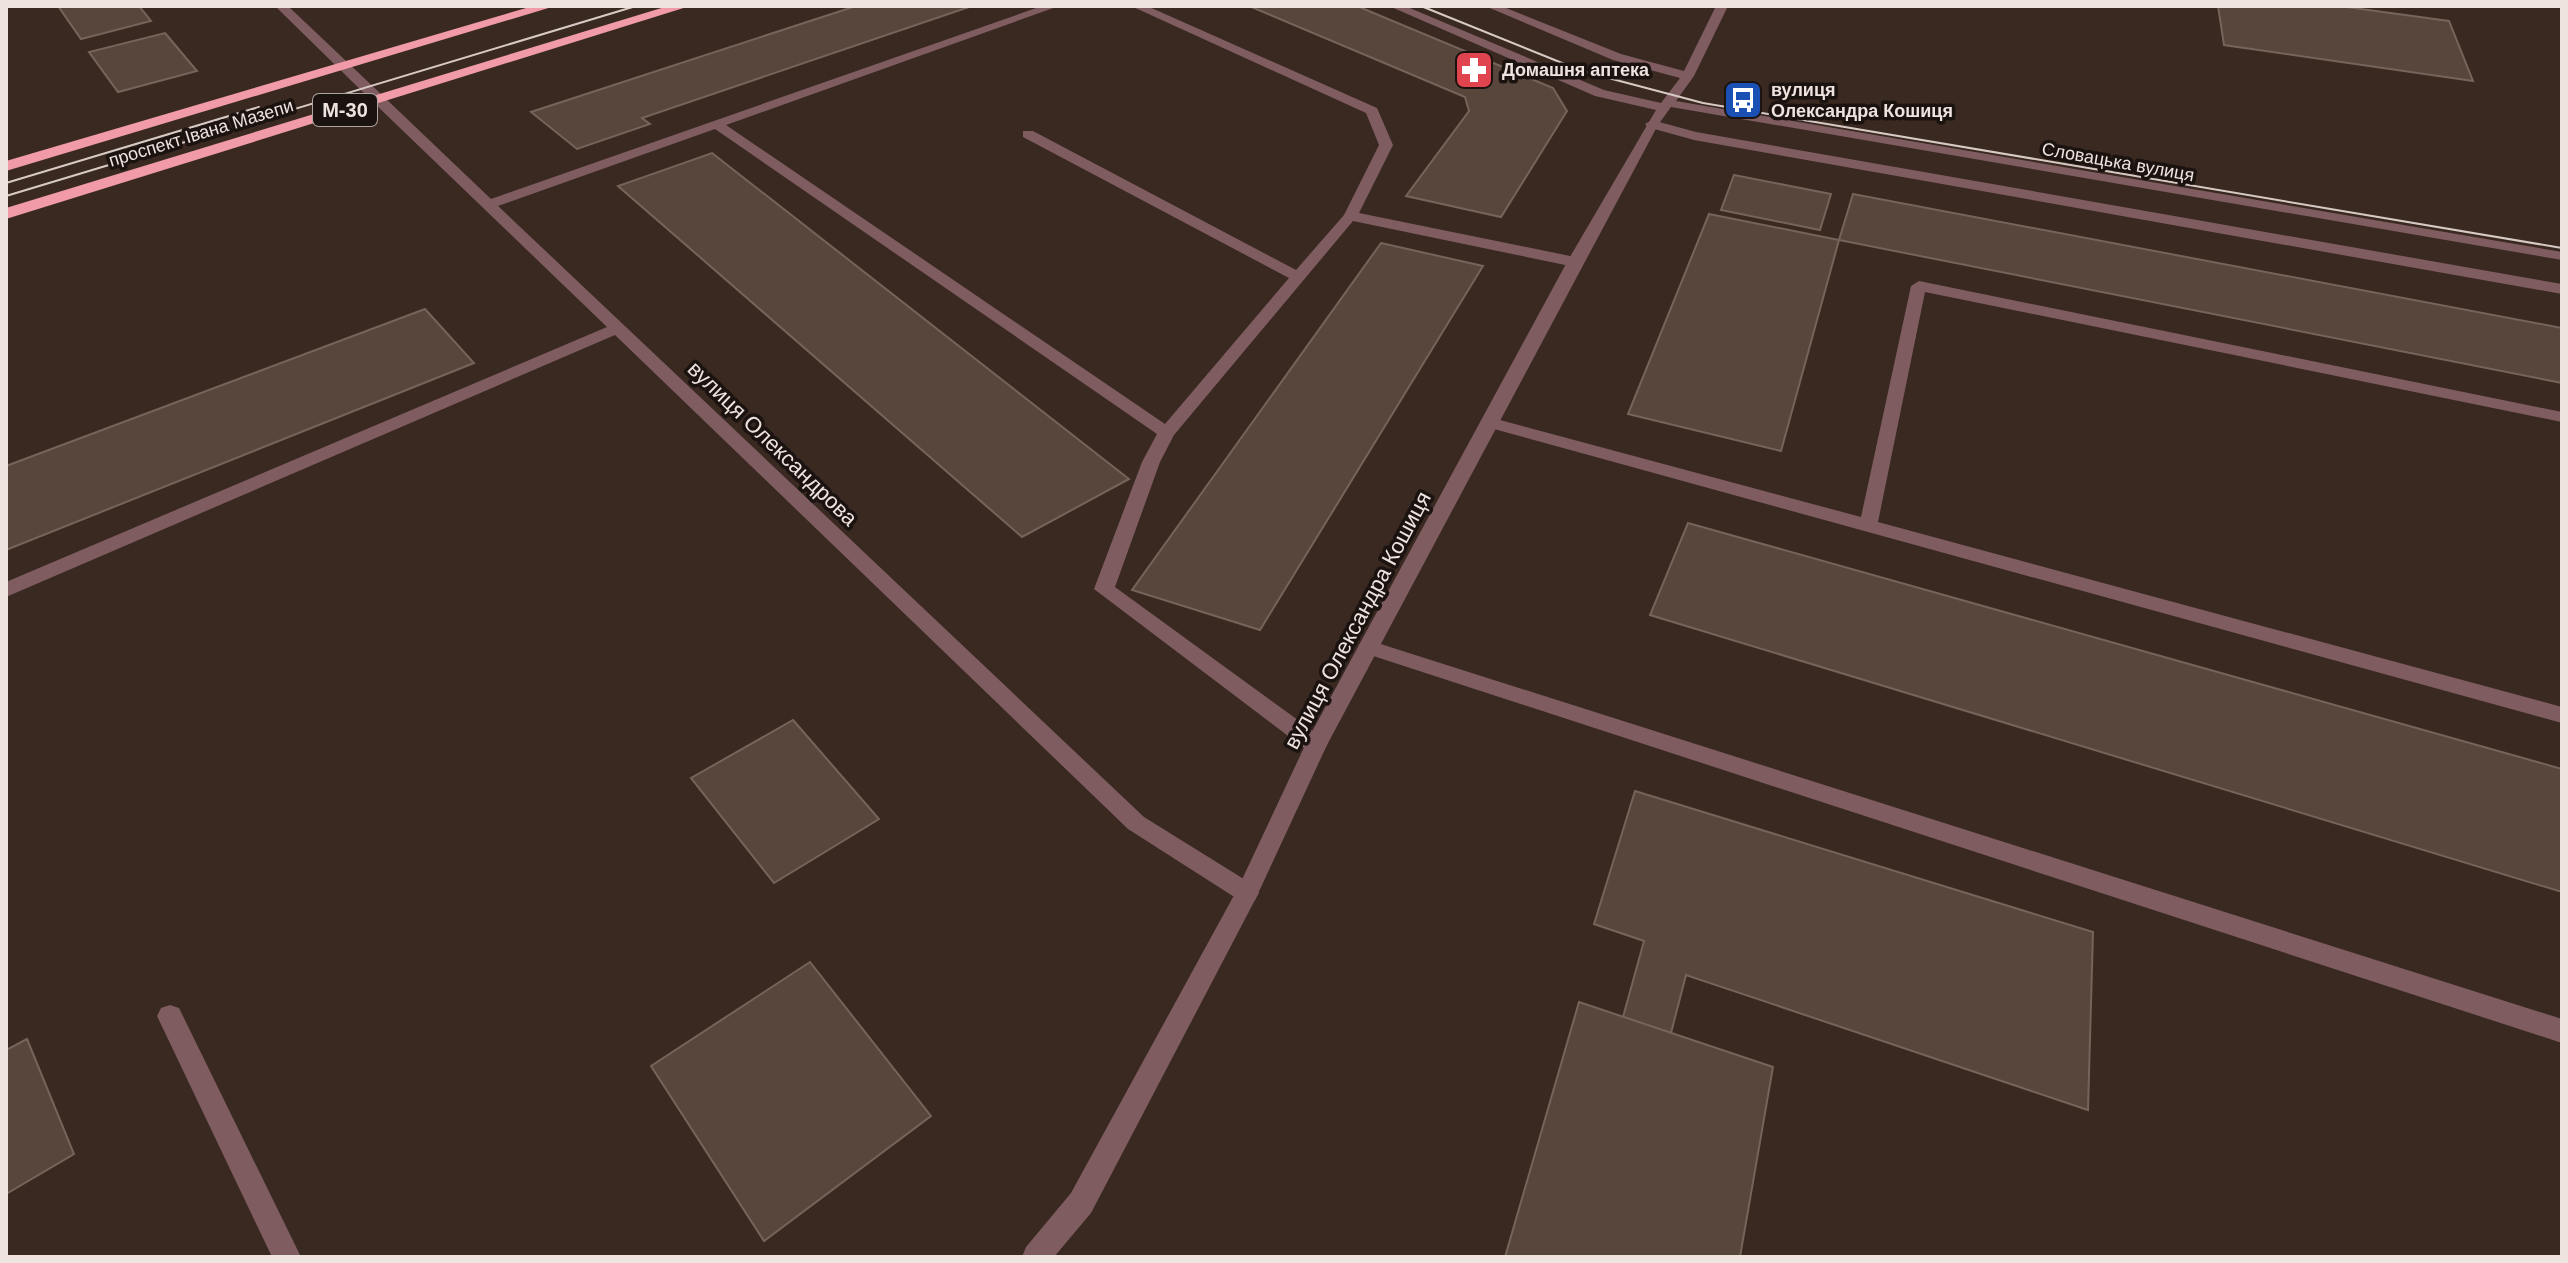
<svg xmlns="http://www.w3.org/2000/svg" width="2568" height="1263" font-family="Helvetica,sans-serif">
  <rect width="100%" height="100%" fill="#392921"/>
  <g fill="#58463d" stroke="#76635a" stroke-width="2">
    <path d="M 58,6 L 139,6 L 151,21 L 81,39 Z"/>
    <path d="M 856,6 L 972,6 L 642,118 L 650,124 L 577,149 L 531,112 Z"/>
    <path d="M 1249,6 L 1357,6 L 1553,88 L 1567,111 L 1501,217 L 1406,196 L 1469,111 L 1465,97 Z"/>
    <path d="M 2218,6 L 2339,6 L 2449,21 L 2473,81 L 2224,45 Z"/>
    <path d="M 165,33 L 197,71 L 118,92 L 89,52 Z"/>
    <path d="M 712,153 L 1129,479 L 1022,537 L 618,186 Z"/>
    <path d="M 1734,175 L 1831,194 L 1820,230 L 1721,210 Z"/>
    <path d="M 1853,194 L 2562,328 L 2562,383 L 1839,240 Z"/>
    <path d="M 1709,214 L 1839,240 L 1781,451 L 1628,414 Z"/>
    <path d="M 1381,243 L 1483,266 L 1260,630 L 1132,590 Z"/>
    <path d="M 425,309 L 474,363 L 6,550 L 6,466 Z"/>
    <path d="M 1688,523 L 2562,769 L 2562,892 L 1650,615 Z"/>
    <path d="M 793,720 L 879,819 L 774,883 L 691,778 Z"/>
    <path d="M 1635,791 L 2093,932 L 2088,1110 L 1686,975 L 1671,1033 L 1623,1017 L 1644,941 L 1594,924 Z"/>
    <path d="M 810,962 L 931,1116 L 764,1241 L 651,1066 Z"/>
    <path d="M 1579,1002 L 1773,1067 L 1740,1257 L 1505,1257 Z"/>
    <path d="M 27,1039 L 74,1154 L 6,1194 L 6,1050 Z"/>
  </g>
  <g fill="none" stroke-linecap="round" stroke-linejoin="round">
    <g fill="#7f5c60" fill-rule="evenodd">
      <path d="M 1042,6 L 1059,6 L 726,125 L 1165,424 L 1289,278 L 1023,137 L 1023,131 L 1033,131 L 1296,270 L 1344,215 L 1379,145 L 1366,113 L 1131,6 L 1147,6 L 1377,108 L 1393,145 L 1359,213 L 1575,257 L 1583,262 L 1575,267 L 1353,221 L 1174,435 L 1160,462 L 1115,587 L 1324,739 L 1327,745 L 1324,751 L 1308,751 L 1094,589 L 1142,462 L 1157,434 L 715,129 L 498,206 L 1144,817 L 1255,886 L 1259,893 L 1255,900 L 1247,903 L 1239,900 L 1128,829 L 615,335 L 6,597 L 6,582 L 607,327 L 373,102 L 373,96 L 383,96 L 491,199 Z"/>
      <path d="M 1652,120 L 1696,132 L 2562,284 L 2562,294 L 1694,140 L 1647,127 L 1645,124 Z"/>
      <path d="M 1919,281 L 2562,412 L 2562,422 L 1925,292 L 1878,522 L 2562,707 L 2562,723 L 1483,426 L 1480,422 L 1489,417 L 1861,517 L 1911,286 Z"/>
      <path d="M 1368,640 L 2562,1019 L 2562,1043 L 1361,652 L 1358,647 L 1361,642 Z"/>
      <path d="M 170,1005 L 179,1008 L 301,1257 L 272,1257 L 157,1016 L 161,1008 Z"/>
    </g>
    <g fill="#7f5c60" fill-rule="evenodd">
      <path d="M 275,6 L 288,6 L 383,96 L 383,102 L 373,102 Z"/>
      <path d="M 1389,6 L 1405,6 L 1604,90 L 1661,103 L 1680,78 L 1613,60 L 1485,6 L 1501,6 L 1621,54 L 1684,71 L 1716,6 L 1728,6 L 1694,76 L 1676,101 L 2562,252 L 2562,260 L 1671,107 L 1658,125 L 1327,745 L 1255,900 L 1091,1213 L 1054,1257 L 1022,1257 L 1026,1247 L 1071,1193 L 1238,888 L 1308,739 L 1567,262 L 1656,110 L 1595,96 Z"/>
    </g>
    <g fill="#f09ba7" fill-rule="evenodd">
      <path d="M 533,6 L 555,6 L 6,171 L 6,161 Z"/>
      <path d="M 668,6 L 690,6 L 6,219 L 6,208 Z"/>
    </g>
    <g stroke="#d7cac5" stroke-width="2">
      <path d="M 1421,6 L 1582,71 L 1703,103 L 2562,248"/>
      <path d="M 6,183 L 259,107"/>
      <path d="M 6,196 L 636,6"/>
    </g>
  </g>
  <defs>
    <symbol id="pharmacy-square" viewBox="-11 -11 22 22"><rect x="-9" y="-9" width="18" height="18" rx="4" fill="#e0444e" stroke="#1b1310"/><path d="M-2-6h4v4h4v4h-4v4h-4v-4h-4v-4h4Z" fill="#fff"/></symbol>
    <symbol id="bus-square" viewBox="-11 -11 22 22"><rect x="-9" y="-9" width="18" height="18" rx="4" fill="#1a4fb4" stroke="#1b1310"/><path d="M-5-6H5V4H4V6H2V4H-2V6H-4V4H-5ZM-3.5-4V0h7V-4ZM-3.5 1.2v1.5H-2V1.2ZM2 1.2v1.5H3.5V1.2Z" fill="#fff"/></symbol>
  </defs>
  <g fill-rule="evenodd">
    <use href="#pharmacy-square" x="1452" y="48" width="44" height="44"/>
    <use href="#bus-square" x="1721" y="78" width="44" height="44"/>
  </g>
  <g text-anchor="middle" stroke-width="7" stroke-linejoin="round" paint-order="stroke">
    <g font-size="18" font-weight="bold" fill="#efe3de" stroke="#1b1310" text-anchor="start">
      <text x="1502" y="76">Домашня аптека</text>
      <text x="1771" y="96">вулиця<tspan x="1771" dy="21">Олександра Кошиця</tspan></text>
    </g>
    <g font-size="18" fill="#efe3de" stroke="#1b1310">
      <text transform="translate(201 133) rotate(-17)" y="6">проспект Івана Мазепи</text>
      <text transform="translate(2118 162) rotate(10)" y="6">Словацька вулиця</text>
    </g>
    <rect fill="#1b1310" stroke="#afa5a0" stroke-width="2" x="313" y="94" width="64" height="32" rx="6"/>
    <g font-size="20" font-weight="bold" fill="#efe3de">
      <text x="345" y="117">М-30</text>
    </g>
    <g font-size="22" fill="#efe3de" stroke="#1b1310">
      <text transform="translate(773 443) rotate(44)" y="8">вулиця Олександрова</text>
      <text transform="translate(1357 620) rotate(-62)" y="8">вулиця Олександра Кошиця</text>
    </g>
  </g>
  <rect width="2568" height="1263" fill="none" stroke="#efe3de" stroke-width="16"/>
</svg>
